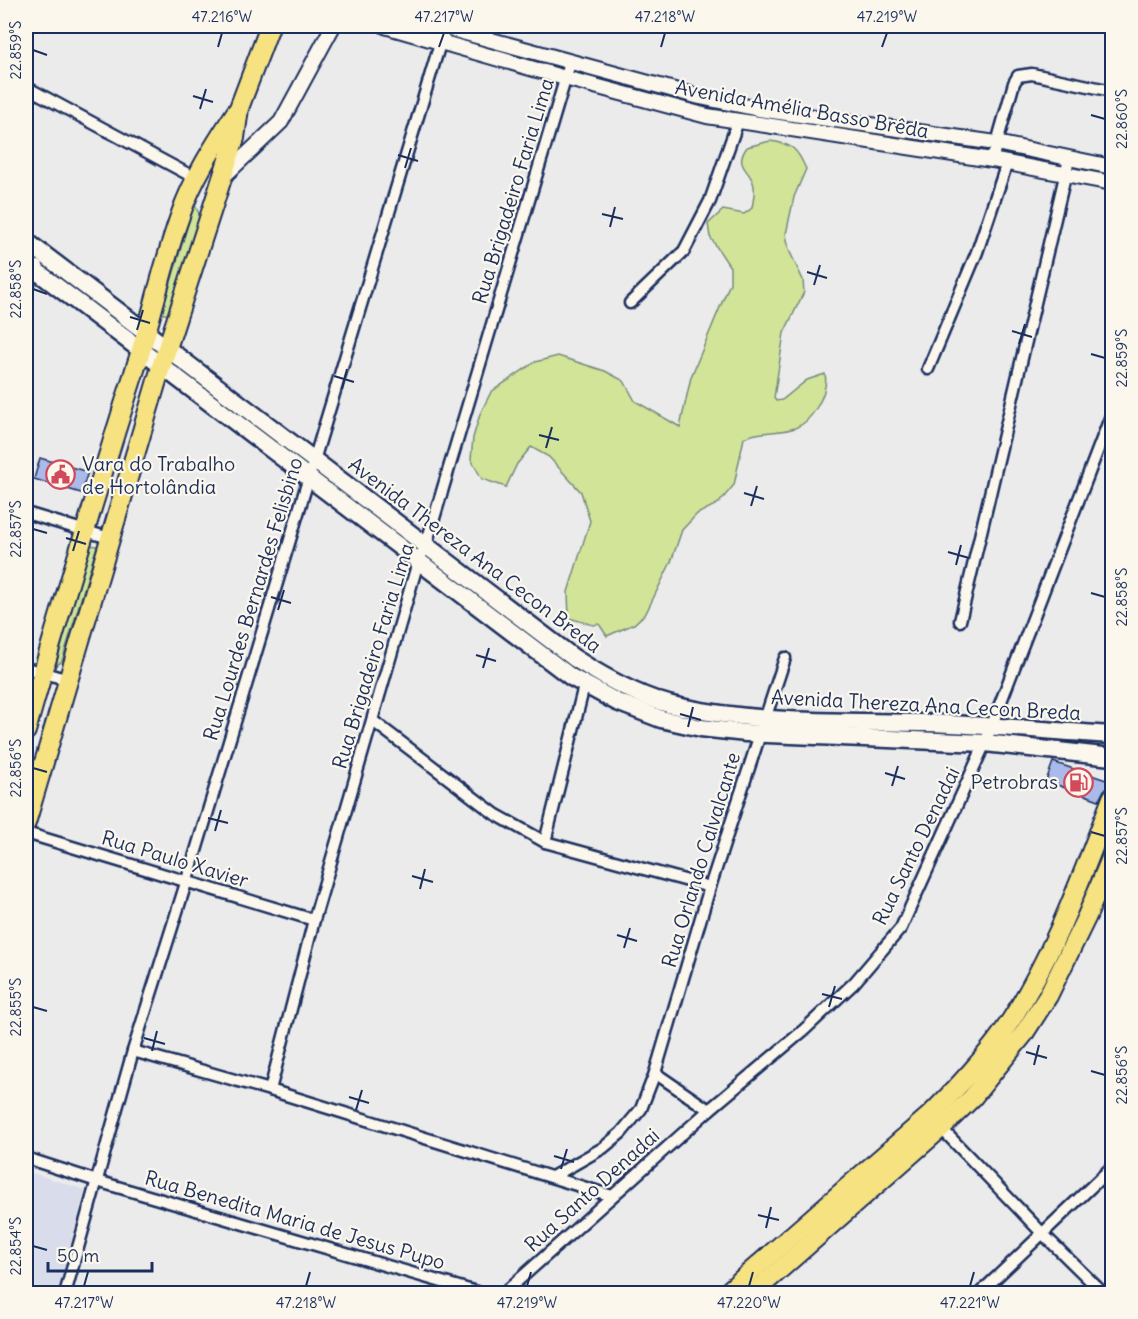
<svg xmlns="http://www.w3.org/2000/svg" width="1138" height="1319" font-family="Delius,sans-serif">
  <rect width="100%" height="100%" fill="#ebebec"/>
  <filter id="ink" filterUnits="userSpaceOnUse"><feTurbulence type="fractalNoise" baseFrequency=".0167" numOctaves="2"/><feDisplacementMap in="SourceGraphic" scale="12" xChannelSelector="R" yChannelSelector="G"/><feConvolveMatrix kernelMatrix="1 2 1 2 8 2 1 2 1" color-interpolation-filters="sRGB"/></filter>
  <g filter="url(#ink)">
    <path fill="#d8dceb" d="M 26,1171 L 85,1190 L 57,1293 L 26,1293 Z"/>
    <g fill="#d1e498" stroke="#768a7b" stroke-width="1.5">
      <path d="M 770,141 C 792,144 797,148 806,169 L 794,197 L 786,234 L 789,250 L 803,280 L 804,292 L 784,333 L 774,398 L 776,401 L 782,400 L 807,380 L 825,374 C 829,392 812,422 795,428 C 778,434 760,430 744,438 L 734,485 L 719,503 L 697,514 L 682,530 L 671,562 L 646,613 L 634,624 L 607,636 L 599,624 L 593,625 L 569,618 L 568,592 L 590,521 L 581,492 L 549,457 L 531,447 L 517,464 L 506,487 L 482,479 L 471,459 L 473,438 L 480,414 L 491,392 L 535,362 L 558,356 L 605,371 L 624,381 L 635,401 L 680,427 L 691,377 L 730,283 L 730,267 L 710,237 L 708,224 L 723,210 L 744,214 L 752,208 C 753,201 755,194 754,187 C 753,170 732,168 747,147 Z"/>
      <path d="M 194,203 L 200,216 L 170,316 L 162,313 Z"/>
      <path d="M 89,545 L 97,546 L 62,661 L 56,665 Z"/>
    </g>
    <g fill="#aabaea" stroke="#1b2f5e" stroke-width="1.5">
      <path d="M 40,458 L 88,472 L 81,493 L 34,479 Z"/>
      <path d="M 1053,762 L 1112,782 L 1110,787 L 1104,790 L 1099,800 L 1046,781 Z"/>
    </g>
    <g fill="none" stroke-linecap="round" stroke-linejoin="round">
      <defs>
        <g id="minor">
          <path d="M 26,87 L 197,179"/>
          <path d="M 992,160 L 1014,83 L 1018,76 L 1032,74 L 1112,91"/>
          <path d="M 26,288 L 38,266"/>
          <path d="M 630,303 L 684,251 L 710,201 L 738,121"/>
          <path d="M 928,369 L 977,252 L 1007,163"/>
          <path d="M 26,513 L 109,538"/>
          <path d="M 960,621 L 1069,159"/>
          <path d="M 26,668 L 69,680"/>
          <path d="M 373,721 L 495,814 L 545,842 L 710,887"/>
          <path d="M 26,833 L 314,920"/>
          <path d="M 545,842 L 584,686"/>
          <path d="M 133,1051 L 270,1090 L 612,1196"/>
          <path d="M 655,1073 L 709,1110"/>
          <path d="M 270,1090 L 314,920 L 418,562 L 426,545 L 570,63"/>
          <path d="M 941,1128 L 1043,1234 L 1104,1294"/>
          <path d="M 26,1158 L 97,1181 L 483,1294"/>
          <path d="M 552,1177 L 603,1148 L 621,1133 L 641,1109 L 655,1073 L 710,887 L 785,658"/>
          <path d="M 65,1294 L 133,1051 L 192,864 L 445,27"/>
          <path d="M 503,1294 L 709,1110 L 804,1030 L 854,983 L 901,928 L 985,743 L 1112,413"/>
          <path d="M 979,1294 L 1112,1167"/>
        </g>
        <g id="tertiary">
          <path d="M 385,26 L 565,78 L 707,116 L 992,160 L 1112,183"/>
          <path d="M 440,26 L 700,97 L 759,109 L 996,143 L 1112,167"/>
          <path d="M 223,177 L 281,122 L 333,26"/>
        </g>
        <g id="secondary">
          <path d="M 26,241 L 574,658 C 605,678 645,700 681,707 C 761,724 845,721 926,723 C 988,725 1050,731 1112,735"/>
          <path d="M 26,263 L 571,677 L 617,702 L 661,719 L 701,728 L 746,733 L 985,743 L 1112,757"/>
        </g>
        <g id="primary">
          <path d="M 26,731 C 61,607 99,484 138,360 C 153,313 163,263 180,216 C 192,180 215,144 236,112"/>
          <path d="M 26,823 L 161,367 L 235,138 L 239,108 L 270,26"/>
          <path d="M 725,1294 L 930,1115 C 955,1090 980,1064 1001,1035 C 1051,963 1081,879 1112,798"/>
          <path d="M 752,1294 L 941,1128 L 972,1098 L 1023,1035 L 1048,996 L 1087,916 L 1112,856"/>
        </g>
      </defs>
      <use href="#minor" stroke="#1b2f5e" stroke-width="15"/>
      <use href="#tertiary" stroke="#1b2f5e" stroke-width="18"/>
      <use href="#secondary" stroke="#1b2f5e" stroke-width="21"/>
      <use href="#primary" stroke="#1b2f5e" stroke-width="22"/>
      <use href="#minor" stroke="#fbf7ec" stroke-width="10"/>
      <use href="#tertiary" stroke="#fbf7ec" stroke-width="14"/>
      <use href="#secondary" stroke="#fbf7ec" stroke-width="16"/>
      <use href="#primary" stroke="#f7e281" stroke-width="18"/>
      <defs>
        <path id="rail" d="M 1094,26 L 1112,29"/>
      </defs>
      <use href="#rail" stroke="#1b2f5e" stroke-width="7"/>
      <use href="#rail" stroke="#fbf7ec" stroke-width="4.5" stroke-dasharray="14" stroke-linecap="butt"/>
    </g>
  </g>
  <path fill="none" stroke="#1b2f5e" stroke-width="2" d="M 218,47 L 222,33M 439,47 L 444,33M 661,47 L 665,33M 882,47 L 887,33M 33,50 L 47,55M 193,96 L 213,102M 200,109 L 206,89M 1091,115 L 1105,119M 398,155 L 418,161M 405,168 L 411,148M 602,214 L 623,219M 610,227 L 615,207M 807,272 L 827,278M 814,285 L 820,265M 33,289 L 47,294M 130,317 L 150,323M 137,330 L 143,310M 1012,331 L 1032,337M 1019,344 L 1025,324M 1091,354 L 1105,358M 334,376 L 354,382M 342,389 L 347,369M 539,435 L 559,440M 546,448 L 552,427M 744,493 L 764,499M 751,506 L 757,486M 33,529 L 47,533M 66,538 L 86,544M 73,551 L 79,531M 948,552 L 969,558M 956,565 L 961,545M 1091,593 L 1105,597M 271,597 L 291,603M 278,610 L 284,590M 476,655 L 496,661M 483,668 L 489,648M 680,714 L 701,720M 688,727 L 693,707M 33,768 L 47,772M 885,773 L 905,779M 892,786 L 898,766M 208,818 L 228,823M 215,831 L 221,810M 1091,832 L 1105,836M 412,876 L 433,882M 420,889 L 425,869M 617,935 L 637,941M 624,948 L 630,928M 822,994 L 842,999M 33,1007 L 47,1011M 829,1007 L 835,986M 144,1038 L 165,1044M 152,1051 L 157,1031M 1026,1052 L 1047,1058M 1034,1065 L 1039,1045M 1091,1071 L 1105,1075M 349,1097 L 369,1103M 356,1110 L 362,1090M 554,1156 L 574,1162M 561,1169 L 567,1149M 758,1215 L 779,1220M 766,1228 L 771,1207M 33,1246 L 47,1250M 84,1286 L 88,1272M 306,1286 L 310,1272M 527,1286 L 531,1272M 749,1286 L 753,1272M 970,1286 L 974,1272"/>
  <defs>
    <symbol id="civic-ring" viewBox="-11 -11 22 22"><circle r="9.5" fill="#fbf7ec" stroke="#d1495b" stroke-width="1.5"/><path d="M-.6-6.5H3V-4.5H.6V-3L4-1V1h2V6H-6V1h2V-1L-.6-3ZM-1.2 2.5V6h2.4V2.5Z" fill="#d1495b"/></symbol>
    <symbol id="fuel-ring" viewBox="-11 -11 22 22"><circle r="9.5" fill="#fbf7ec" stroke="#d1495b" stroke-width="1.5"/><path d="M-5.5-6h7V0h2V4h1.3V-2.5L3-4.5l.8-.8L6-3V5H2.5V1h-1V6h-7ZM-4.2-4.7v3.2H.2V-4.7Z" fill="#d1495b"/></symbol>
  </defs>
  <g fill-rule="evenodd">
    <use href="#civic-ring" x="44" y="458" width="33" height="33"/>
    <use href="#fuel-ring" x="1062" y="766" width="33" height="33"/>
  </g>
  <g text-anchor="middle" stroke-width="4.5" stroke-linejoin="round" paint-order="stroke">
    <g font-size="20" fill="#1b2f5e" stroke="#fbf7ec">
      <text transform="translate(802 109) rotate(10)" y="7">Avenida Amélia Basso Brêda</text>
      <text transform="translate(513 191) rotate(-73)" y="7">Rua Brigadeiro Faria Lima</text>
      <text transform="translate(475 555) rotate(37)" y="7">Avenida Thereza Ana Cecon Breda</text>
      <text transform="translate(253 599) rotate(-73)" y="7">Rua Lourdes Bernardes Felisbino</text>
      <text transform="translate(373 656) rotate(-73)" y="7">Rua Brigadeiro Faria Lima</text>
      <text transform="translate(926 705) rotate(3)" y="7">Avenida Thereza Ana Cecon Breda</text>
      <text transform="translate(916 846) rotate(-64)" y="7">Rua Santo Denadai</text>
      <text transform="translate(175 859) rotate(17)" y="7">Rua Paulo Xavier</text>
      <text transform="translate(701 860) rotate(-73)" y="7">Rua Orlando Calvalcante</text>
      <text transform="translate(592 1190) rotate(-42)" y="7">Rua Santo Denadai</text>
      <text transform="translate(295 1220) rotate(16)" y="7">Rua Benedita Maria de Jesus Pupo</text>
    </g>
    <g font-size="20" fill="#1b2f5e" stroke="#fbf7ec" text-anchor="start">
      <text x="82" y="471">Vara do Trabalho<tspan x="82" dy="23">de Hortolândia</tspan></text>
      <text x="1058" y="789" text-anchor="end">Petrobras</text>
    </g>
  </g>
  <rect width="1138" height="1319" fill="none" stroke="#fbf7ec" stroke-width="66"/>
  <path d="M48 1262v9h104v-9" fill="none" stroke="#1b2f5e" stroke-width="3"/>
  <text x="57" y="1262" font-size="18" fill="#1b2f5e" stroke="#fbf7ec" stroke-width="4.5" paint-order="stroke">50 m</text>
  <rect x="33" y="33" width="1072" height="1253" fill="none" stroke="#1b2f5e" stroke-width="2"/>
  <g font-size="15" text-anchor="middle" fill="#1b2f5e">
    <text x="222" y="22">47.216°W</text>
    <text x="444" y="22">47.217°W</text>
    <text x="665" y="22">47.218°W</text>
    <text x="887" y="22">47.219°W</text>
    <text transform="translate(16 50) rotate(-90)" y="5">22.859°S</text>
    <text transform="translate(1122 119) rotate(-90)" y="5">22.860°S</text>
    <text transform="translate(16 289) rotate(-90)" y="5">22.858°S</text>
    <text transform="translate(1122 358) rotate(-90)" y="5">22.859°S</text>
    <text transform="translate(16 529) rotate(-90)" y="5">22.857°S</text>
    <text transform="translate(1122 597) rotate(-90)" y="5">22.858°S</text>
    <text transform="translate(16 768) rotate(-90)" y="5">22.856°S</text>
    <text transform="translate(1122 836) rotate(-90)" y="5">22.857°S</text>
    <text transform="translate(16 1007) rotate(-90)" y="5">22.855°S</text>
    <text transform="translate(1122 1075) rotate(-90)" y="5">22.856°S</text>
    <text transform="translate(16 1246) rotate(-90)" y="5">22.854°S</text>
    <text x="84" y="1308">47.217°W</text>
    <text x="306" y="1308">47.218°W</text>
    <text x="527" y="1308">47.219°W</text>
    <text x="749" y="1308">47.220°W</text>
    <text x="970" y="1308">47.221°W</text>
  </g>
</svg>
